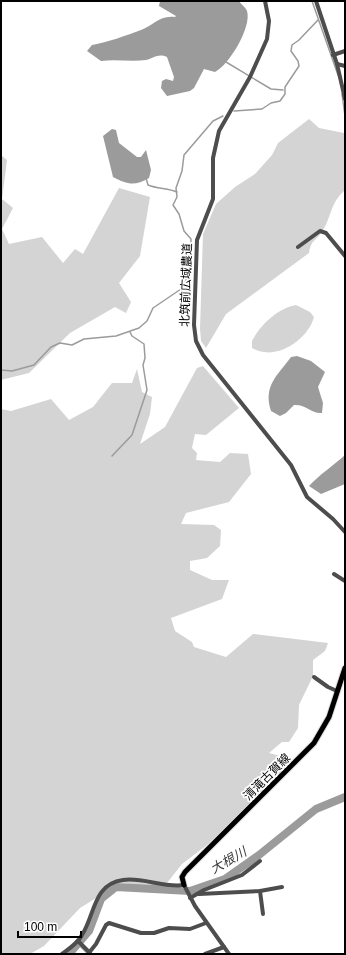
<svg xmlns="http://www.w3.org/2000/svg" width="346" height="955" font-family="Helvetica,'Noto Sans JP',sans-serif">
  <rect width="100%" height="100%" fill="#fff"/>
  <g fill="#d4d4d4">
    <path d="M 309,119 L 319,128 L 344,133 L 345,190 C 329,204 332,218 321,233 C 315,242 311,240 309,253 L 226,314 L 206,348 L 201,341 L 200,329 L 203,234 L 216,204 L 235,187 L 255,174 L 272,155 L 278,143 Z"/>
    <path d="M 1,155 L 7,160 L 2,199 L 13,208 L 2,229 L 9,244 L 42,237 L 63,263 L 75,249 L 83,254 L 119,188 L 150,197 L 140,256 L 119,283 L 131,302 L 126,313 L 115,307 L 70,333 L 29,373 L 1,380 Z"/>
    <path d="M 296,305 L 310,312 L 314,317 C 308,340 275,362 252,348 L 252,341 C 260,325 278,308 296,305 Z"/>
    <path d="M 203,366 L 239,408 L 206,435 L 195,434 L 192,448 L 197,453 L 196,460 L 220,462 L 230,453 L 248,454 L 251,474 L 229,502 L 186,513 L 181,524 L 214,525 L 221,530 L 220,546 L 207,558 L 190,561 L 190,570 L 212,580 L 229,580 L 222,599 L 171,618 L 175,631 L 192,642 L 194,647 L 226,657 L 253,634 L 328,643 L 325,651 L 313,660 L 313,676 L 299,705 L 298,728 L 289,742 L 282,742 L 269,753 L 298,761 L 207,845 L 182,864 L 163,888 L 120,883 L 80,908 L 44,946 L 30,954 L 1,954 L 1,409 L 11,411 L 51,399 L 69,420 L 93,407 L 112,383 L 132,383 L 137,369 L 142,392 L 152,397 L 150,414 L 140,444 L 165,427 L 197,368 Z"/>
  </g>
  <g fill="#9b9b9b">
    <path d="M 160,1 L 239,1 C 241,4 246,8 247,11 C 252,27 229,65 215,72 L 204,69 L 194,88 L 190,91 L 167,96 L 161,88 L 162,81 L 166,79 L 173,81 L 174,77 L 167,57 C 158,53 154,58 146,60 C 131,62 116,59 101,61 L 87,51 L 92,45 C 108,42 125,36 141,30 C 153,26 159,15 175,17 L 176,16 L 159,6 Z"/>
    <path d="M 112,129 L 116,130 L 119,143 L 137,157 L 141,157 L 146,150 L 151,170 L 149,178 C 135,186 128,185 113,177 L 103,136 Z"/>
    <path d="M 297,356 L 311,361 L 325,372 L 318,387 L 323,403 L 322,413 C 311,414 306,404 294,405 L 286,413 L 280,416 L 271,411 C 263,386 277,376 291,357 Z"/>
    <path d="M 345,455 L 345,484 L 321,494 L 309,486 C 320,474 333,466 345,455 Z"/>
  </g>
  <g fill="none" stroke-linecap="round" stroke-linejoin="round">
    <g stroke="#9b9b9b" stroke-width="1.5">
      <path d="M 312,1 L 338,75"/>
      <path d="M 226,62 L 271,89 L 283,90"/>
      <path d="M 342,94 L 345,116"/>
      <path d="M 234,111 L 262,109 L 271,103 L 280,101 L 285,94 L 285,87 L 299,66 L 298,61 L 291,51 L 292,45 L 299,40 L 318,20"/>
      <path d="M 146,178 L 148,185 C 158,189 168,188 177,192"/>
      <path d="M 1,370 L 12,371 L 34,365 L 51,347 L 60,343 L 72,345 L 84,339 L 116,336 L 139,328 L 147,321 L 153,308 L 184,287 L 190,263 L 191,239 L 184,231 L 179,214 L 173,205 L 177,197 L 176,188 L 182,171 L 184,155 L 213,121 L 223,116"/>
      <path d="M 112,456 L 132,435 L 147,390 L 143,365 L 145,358 L 144,344 L 132,336 L 130,332"/>
      <path d="M 79,945 L 88,954"/>
    </g>
    <path stroke="#9b9b9b" stroke-width="8" d="M 69,954 L 89,931 L 101,899 L 116,887 L 190,891 L 225,879 L 259,855 L 316,809 L 345,797"/>
    <defs>
      <path id="major" d="M 184,885 L 182,877 L 185,872 L 314,743 L 329,717 L 345,668"/>
    </defs>
    <use href="#major" stroke="#dbdbdb" stroke-width="7"/>
    <g stroke="#4d4d4d" stroke-width="4">
      <path d="M 265,1 L 269,21 L 267,39 L 250,77 L 219,131 L 213,158 L 213,199 L 197,240 L 194,325 L 196,341 L 203,355 L 291,465 L 307,497 L 333,519 L 345,532"/>
      <path d="M 316,1 L 337,64 L 345,99"/>
      <path d="M 333,55 L 345,51"/>
      <path d="M 337,64 L 345,66"/>
      <path d="M 298,247 L 320,231 L 326,233 L 345,256"/>
      <path d="M 334,574 L 345,581"/>
      <path d="M 314,677 L 328,687 L 337,691"/>
      <path d="M 260,891 L 263,914"/>
      <path d="M 199,894 L 260,891 L 282,887"/>
      <path d="M 190,898 L 204,890 L 242,875 L 260,861"/>
      <path d="M 78,941 L 90,953"/>
      <path d="M 62,954 C 69,949 78,943 82,935 C 95,915 93,884 123,880 C 143,877 163,888 184,885 L 195,906 L 229,954"/>
      <path d="M 88,954 L 96,944 L 106,925 L 109,923 L 141,933 L 154,933 L 169,928 L 190,929 L 206,923"/>
      <path d="M 205,954 L 224,947"/>
    </g>
    <use href="#major" stroke="#000" stroke-width="5"/>
  </g>
  <g text-anchor="middle" stroke-width="3.5" stroke-linejoin="round" paint-order="stroke">
    <g font-size="12" fill="#000" stroke="#fff">
      <text transform="translate(186 285) rotate(-88)" y="4">北筑前広域農道</text>
      <text transform="translate(267 777) rotate(-45)" y="4">清滝古賀線</text>
    </g>
    <g font-size="13" font-style="italic" fill="#3c3c3c" stroke="#fff">
      <text transform="translate(228 860) rotate(-30)" y="5">大根川</text>
    </g>
  </g>
  <rect width="346" height="955" fill="none" stroke="#000000" stroke-width="4"/>
  <path d="M18 931v6h63v-6" fill="none" stroke="#000000" stroke-width="2"/>
  <text x="24" y="931" font-size="12" fill="#000000" stroke="#ffffff" stroke-width="3" paint-order="stroke">100 m</text>
</svg>
